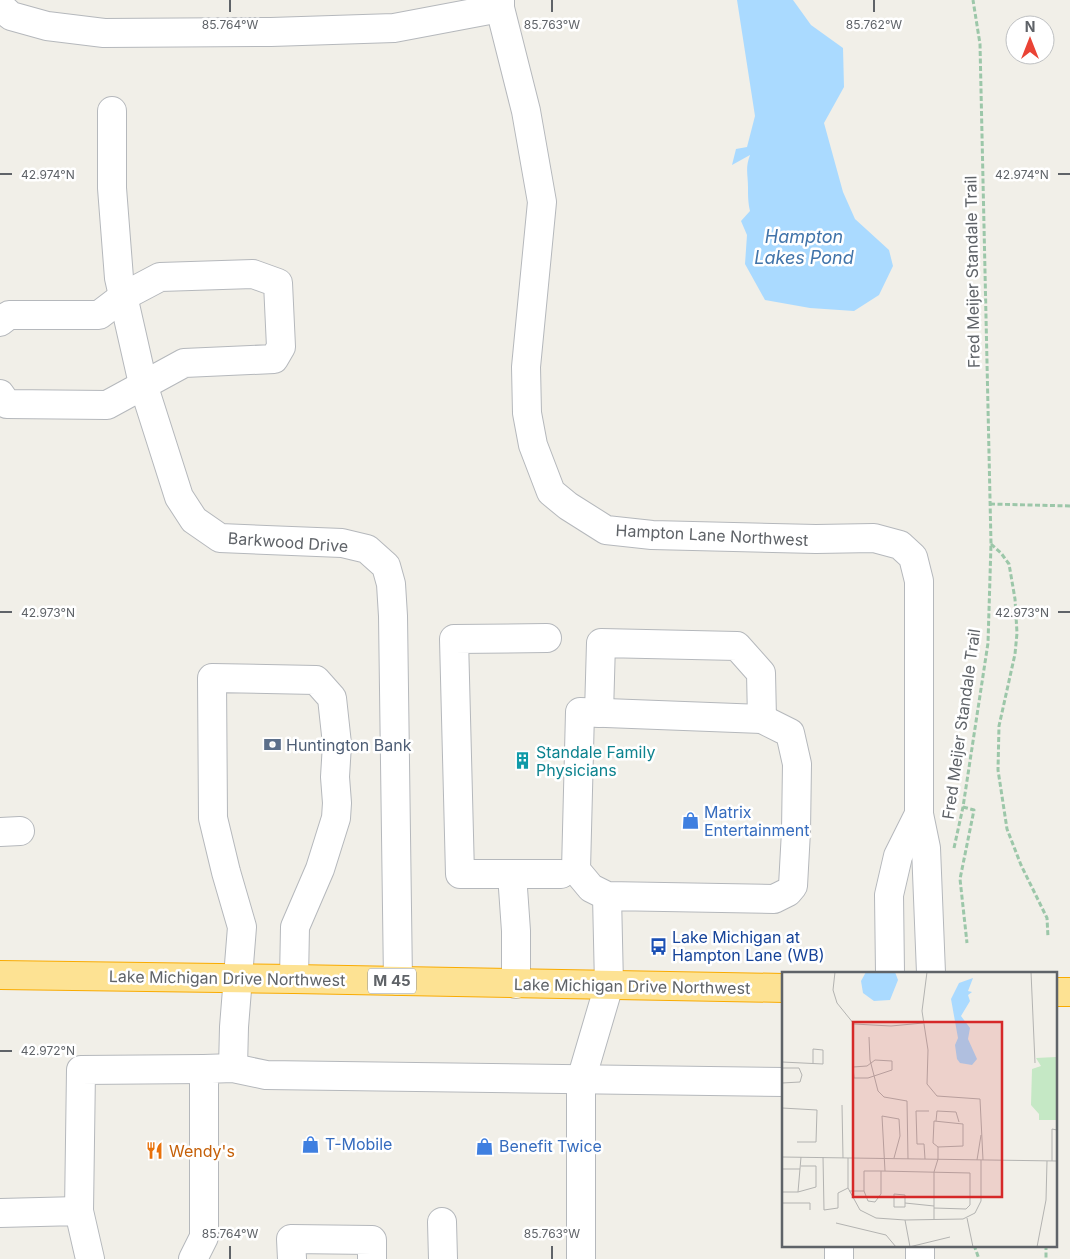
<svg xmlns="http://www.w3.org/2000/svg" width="1070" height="1259" font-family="Inter,sans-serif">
  <rect width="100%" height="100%" fill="#f1efe8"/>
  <path fill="#aadaff" d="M 737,0 L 793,0 L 811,25 L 843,48 L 844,87 L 824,123 L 843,192 L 855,219 L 889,250 L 893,266 L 879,295 L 854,311 L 810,308 L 765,300 L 745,264 L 747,235 L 741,221 L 750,211 C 748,202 748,196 748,187 C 748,174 745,168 750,155 L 732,165 L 736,149 L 747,147 L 755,116 Z"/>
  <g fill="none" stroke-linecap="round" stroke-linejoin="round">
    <defs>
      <g id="minor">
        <path d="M 500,0 L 500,8 L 526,111 L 542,202 L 526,367 L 527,413 L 533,445 L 551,492 L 568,506 L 606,530 L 652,535 L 816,539 L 874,538 L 900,545 L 913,557 L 919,581 L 919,814 L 926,848 L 931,973"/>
        <path d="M 0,6 L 11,16 L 47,26 L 104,33 L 271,32 L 394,28 L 500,8"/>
        <path d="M 112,111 L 112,188 L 119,278 L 143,384 L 179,497 L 194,520 L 220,538 L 342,543 L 367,549 L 386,566 L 391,584 L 393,616 L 398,981"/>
        <path d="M 0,322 L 9,315 L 99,315 L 124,296 L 160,277 L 253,274 L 278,283 L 281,347 L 274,359 L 184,363 L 107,405 L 7,404 L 0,394"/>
        <path d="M 599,713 L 601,643 L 737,646 L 761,673 L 762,719"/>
        <path d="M 0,832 L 20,831"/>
        <path d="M 512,874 L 561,874"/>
        <path d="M 890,973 L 889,895 L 898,856 L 919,814"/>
        <path d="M 516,984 L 516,931 L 512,874 L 460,874 L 454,639 L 547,638"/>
        <path d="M 233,1068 L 234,1027 L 242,927 L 226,872 L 213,818 L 212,678 L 316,680 L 332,698 L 337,744 L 335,777 L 337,803 L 336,818 L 320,869 L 295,927 L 294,979"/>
        <path d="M 79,1211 L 81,1070 L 204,1069"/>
        <path d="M 0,1213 L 79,1211 L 90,1259"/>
        <path d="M 442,1222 L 443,1259"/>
        <path d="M 920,1245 L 920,1259"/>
        <path d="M 193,1259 L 204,1237 L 204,1069 L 233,1068 L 266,1075 L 784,1082"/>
        <path d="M 292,1259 L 291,1239 L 372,1240 L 372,1259"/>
        <path d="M 581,1259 L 581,1080 L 609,985 L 607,896 L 591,888 L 576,870 L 580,712 L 762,719 L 790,733 L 797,764 L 796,831 L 793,886 L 788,892 L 774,899 L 607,896"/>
        <path d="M 839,1259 L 839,1245"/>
      </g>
      <g id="highway">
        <path d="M 0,975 L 294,979 L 784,988"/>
        <path d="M 1056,992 L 1070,992"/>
      </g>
    </defs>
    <use href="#minor" stroke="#b5b8bc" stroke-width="30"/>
    <use href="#highway" stroke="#f9ab00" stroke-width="30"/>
    <g stroke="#9cc7a9" stroke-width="3" stroke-dasharray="5 2.5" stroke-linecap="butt">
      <path d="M 990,504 L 1070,506"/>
      <path d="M 991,544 L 1001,553 L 1009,564 L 1015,599 L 1017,633 L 1015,654 L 999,726 L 998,770 L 1007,829 L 1021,865 L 1047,918 L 1048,937"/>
      <path d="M 963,807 L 974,810 L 960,879 L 967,943"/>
      <path d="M 954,848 L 963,807 L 988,643 L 991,544 L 980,44 L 973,0"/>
      <path d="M 974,1245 L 979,1259"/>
      <path d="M 1046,1245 L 1046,1259"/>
    </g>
    <use href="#minor" stroke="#fff" stroke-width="28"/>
    <use href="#highway" stroke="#fde293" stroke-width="28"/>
  </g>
  <path fill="none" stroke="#5f6368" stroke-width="2" d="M 230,0 L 230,12M 552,0 L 552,12M 874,0 L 874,12M 0,174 L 12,174M 1058,174 L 1070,174M 0,612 L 12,612M 1058,612 L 1070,612M 0,1051 L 12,1051M 230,1246 L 230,1259M 552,1246 L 552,1259"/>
  <defs>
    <symbol id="bank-bare" viewBox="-9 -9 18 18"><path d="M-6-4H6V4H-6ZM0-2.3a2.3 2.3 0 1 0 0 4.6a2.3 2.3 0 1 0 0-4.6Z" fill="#5c6f8a" stroke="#fff" stroke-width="2.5" paint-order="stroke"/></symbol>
    <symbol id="building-bare" viewBox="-9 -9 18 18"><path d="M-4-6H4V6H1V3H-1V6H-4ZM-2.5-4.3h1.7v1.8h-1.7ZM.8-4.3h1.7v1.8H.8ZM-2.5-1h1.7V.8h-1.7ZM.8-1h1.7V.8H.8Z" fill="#0f9aa8" stroke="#fff" stroke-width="2.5" paint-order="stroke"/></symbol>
    <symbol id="shop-bare" viewBox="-9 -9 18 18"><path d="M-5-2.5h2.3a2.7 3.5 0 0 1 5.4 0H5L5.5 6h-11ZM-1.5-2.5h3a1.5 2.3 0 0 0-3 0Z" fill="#3f7fe0" stroke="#fff" stroke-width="2.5" paint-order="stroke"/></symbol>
    <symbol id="bus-bare" viewBox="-9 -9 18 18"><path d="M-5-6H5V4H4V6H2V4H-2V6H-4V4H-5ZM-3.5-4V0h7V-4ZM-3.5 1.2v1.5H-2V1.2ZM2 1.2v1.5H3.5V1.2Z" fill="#1a4fb4" stroke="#fff" stroke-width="2.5" paint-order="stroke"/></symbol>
    <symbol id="restaurant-bare" viewBox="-9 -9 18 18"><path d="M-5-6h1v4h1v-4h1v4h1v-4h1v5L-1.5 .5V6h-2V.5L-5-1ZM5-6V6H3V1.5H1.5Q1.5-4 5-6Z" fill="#e8710a" stroke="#fff" stroke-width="2.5" paint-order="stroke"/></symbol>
  </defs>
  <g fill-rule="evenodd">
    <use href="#bank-bare" x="260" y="732" width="25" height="25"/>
    <use href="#building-bare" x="510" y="748" width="25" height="25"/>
    <use href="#shop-bare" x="678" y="808" width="25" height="25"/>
    <use href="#bus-bare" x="646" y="934" width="25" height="25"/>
    <use href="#shop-bare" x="298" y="1132" width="25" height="25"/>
    <use href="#shop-bare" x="472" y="1134" width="25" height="25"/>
    <use href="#restaurant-bare" x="142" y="1138" width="25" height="25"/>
  </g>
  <g text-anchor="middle" stroke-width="5" stroke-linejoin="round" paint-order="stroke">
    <rect fill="#fff" stroke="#8f9295" stroke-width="1" x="368" y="968.5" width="48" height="25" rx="4"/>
    <g font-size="15" font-weight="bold" fill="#5f6368">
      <text x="392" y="986">M 45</text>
    </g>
    <g font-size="16" fill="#5f6368" stroke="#fff">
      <text transform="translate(972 272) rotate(-91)" y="6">Fred Meijer Standale Trail</text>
      <text transform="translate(712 535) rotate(3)" y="6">Hampton Lane Northwest</text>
      <text transform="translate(288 542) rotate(4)" y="6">Barkwood Drive</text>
      <text transform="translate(961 724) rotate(-82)" y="6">Fred Meijer Standale Trail</text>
      <text transform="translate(227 978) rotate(1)" y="6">Lake Michigan Drive Northwest</text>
      <text transform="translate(632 986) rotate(1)" y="6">Lake Michigan Drive Northwest</text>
    </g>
    <g font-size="16" fill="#4e5e75" stroke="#fff" text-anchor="start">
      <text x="286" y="751">Huntington Bank</text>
    </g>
    <g font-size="16" fill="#0d838f" stroke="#fff" text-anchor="start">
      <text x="536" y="758">Standale Family<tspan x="536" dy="18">Physicians</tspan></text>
    </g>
    <g font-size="16" fill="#366cbe" stroke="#fff" text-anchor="start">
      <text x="704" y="818">Matrix<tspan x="704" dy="18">Entertainment</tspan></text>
      <text x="325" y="1150">T-Mobile</text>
      <text x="499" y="1152">Benefit Twice</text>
    </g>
    <g font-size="16" fill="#164399" stroke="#fff" text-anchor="start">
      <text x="672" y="943">Lake Michigan at<tspan x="672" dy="18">Hampton Lane (WB)</tspan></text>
    </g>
    <g font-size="16" fill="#c56008" stroke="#fff" text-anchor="start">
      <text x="169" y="1157">Wendy's</text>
    </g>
    <g font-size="18" font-style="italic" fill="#4174aa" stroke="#fff">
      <text x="804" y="243">Hampton<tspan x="804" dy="21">Lakes Pond</tspan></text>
    </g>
  </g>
  <g transform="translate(782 972)">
    <rect width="275" height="275" fill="#f1efe8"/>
    <path d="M 274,85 L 275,148 L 257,148 L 257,142 L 249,133 L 250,97 L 259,94 L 254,86 Z" fill="#c5e8c5"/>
    <path d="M 84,0 L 113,0 L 116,8 L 108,28 L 92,29 L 81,21 L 79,9 ZM 191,6 L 186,19 L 190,20 L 186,23 L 188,29 L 179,44 L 188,56 L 186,67 L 195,87 L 190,93 L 178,91 L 175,87 L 173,73 L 176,66 L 169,27 L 177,11 Z" fill="#aadaff"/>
    <path fill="none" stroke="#b3b3b1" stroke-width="1" d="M 53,0 L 51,18 L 55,31 L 72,52 L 109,54 L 141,51M 145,0 L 140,39 L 146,78 L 145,112 L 155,124 L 198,127 L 201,188M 249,0 L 253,91M 87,65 L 88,88 L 96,119 L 102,125 L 125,129 L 126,187M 93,88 L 110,89 L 110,98 L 86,106 L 72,106 L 71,95 L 85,94 ZM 0,90 L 41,92 L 41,78 L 31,77 L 31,91M 0,96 L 17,96 L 20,103 L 18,110 L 0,111M 60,133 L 61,186M 0,136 L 35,138 L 34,170 L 15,170M 154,149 L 155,139 L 174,140 L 177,150M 0,185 L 275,189M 41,185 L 42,238 L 56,236 L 56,221 L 66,216M 66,186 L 66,216 L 78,238 L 94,246 L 123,248 L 181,247 L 193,241 L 199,229 L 199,188M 143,187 L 142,172 L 135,172 L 134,139 L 147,139M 195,188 L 199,163M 270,189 L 270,157 L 275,158M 0,197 L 18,197M 103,199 L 100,144 L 117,147 L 118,164 L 112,186M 67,219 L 82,219 L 86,229 L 93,230 L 99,222 L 99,199 L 188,201 L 188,233 L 184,237 L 152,236M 82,219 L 82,199 L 99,199M 0,220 L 16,220 L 19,185M 16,220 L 34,215 L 34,194 L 19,194M 0,231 L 28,231 L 28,238M 123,231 L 123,223 L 112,222 L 112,235 L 123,235 L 123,231 L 152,234M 185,246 L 191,275M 123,248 L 128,275M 152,248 L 152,200 L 156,187 L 156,175 L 151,171 L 152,149 L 181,152 L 181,174 L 156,175M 54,251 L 104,263 L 114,275M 127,275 L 168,265M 255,275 L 264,228 L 265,189"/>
    <path fill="#d62828" fill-opacity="0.15" stroke="#d62828" stroke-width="2.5" d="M 71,50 L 220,50 L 220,225 L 71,225 Z"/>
    <rect width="275" height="275" fill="none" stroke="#5f6368" stroke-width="2.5"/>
  </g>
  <g font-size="12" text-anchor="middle" fill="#5f6368" stroke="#fff" stroke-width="5" stroke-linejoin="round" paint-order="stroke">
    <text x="230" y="29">85.764°W</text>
    <text x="552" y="29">85.763°W</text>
    <text x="874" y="29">85.762°W</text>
    <text x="48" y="179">42.974°N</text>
    <text x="1022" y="179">42.974°N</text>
    <text x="48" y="617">42.973°N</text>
    <text x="1022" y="617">42.973°N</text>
    <text x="48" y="1055">42.972°N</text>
    <text x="230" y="1238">85.764°W</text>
    <text x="552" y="1238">85.763°W</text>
  </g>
  <g transform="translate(1030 40)"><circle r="24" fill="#ffffff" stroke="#bfc1c3"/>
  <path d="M0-4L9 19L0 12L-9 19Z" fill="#ea4335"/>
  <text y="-8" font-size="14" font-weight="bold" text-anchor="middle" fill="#5f6368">N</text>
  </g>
</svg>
